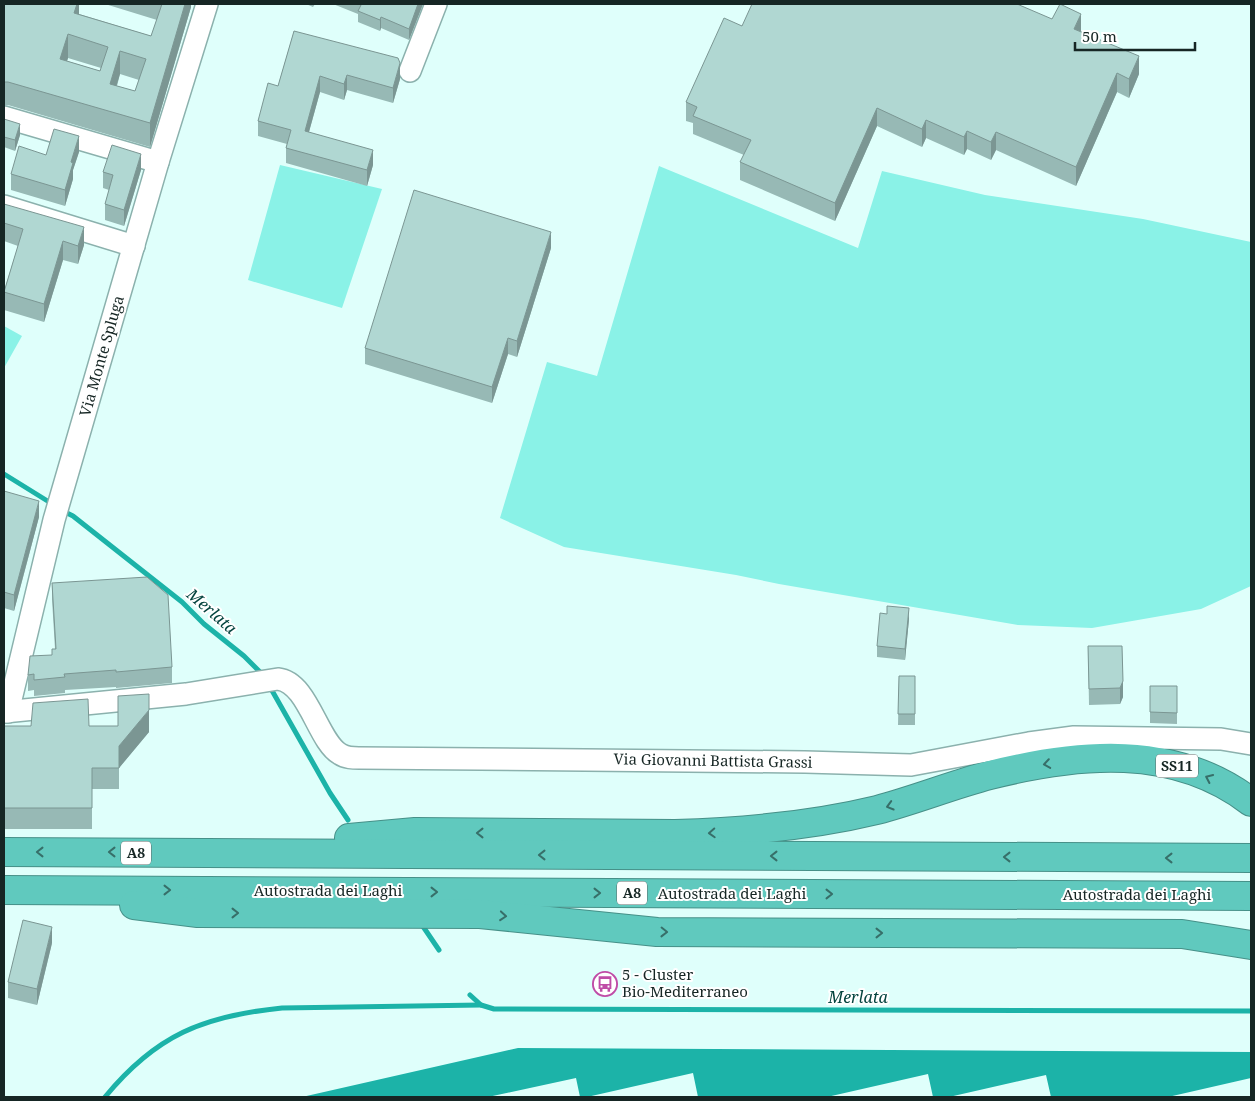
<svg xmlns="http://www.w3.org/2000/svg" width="1255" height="1101" font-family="'Noto Serif',serif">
  <rect width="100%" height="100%" fill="#dffffb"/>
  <g fill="#8af2e7">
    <path d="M 280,165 L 382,189 L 342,308 L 248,280 Z"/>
    <path d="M 659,166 L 858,248 L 882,171 L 985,195 L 1143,219 L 1251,242 L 1251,586 L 1201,609 L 1092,628 L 1018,625 L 779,584 L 736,575 L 564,547 L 500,518 L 547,362 L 597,376 Z"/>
    <path d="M 4,326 L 22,336 L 4,368 Z"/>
  </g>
  <path fill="#1cb3a8" d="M 518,1048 L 1251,1052 L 1251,1078 L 1168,1097 L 1051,1097 L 1046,1075 L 949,1097 L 933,1097 L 928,1074 L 827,1097 L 698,1097 L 693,1073 L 587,1097 L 580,1097 L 576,1078 L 488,1097 L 302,1097 Z"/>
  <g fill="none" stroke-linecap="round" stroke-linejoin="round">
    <g stroke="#1cb3a8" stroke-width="5">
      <path d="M 4,474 L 54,505"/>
      <path d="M 61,510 L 73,516 L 182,602 L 204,624 L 244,656 L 263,675"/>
      <path d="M 270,687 L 330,793 L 348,820"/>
      <path d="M 420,922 L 439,950"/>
      <path d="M 470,995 L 481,1005 L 494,1009 L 1251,1011"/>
      <path d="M 105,1097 C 156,1035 203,1016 282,1008 L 481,1005"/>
    </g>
    <defs>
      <g id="minor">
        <path d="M 410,71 L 436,4"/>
        <path d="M 4,117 L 158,162"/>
        <path d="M 4,206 L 134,246"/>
        <path d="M 4,712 L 186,694 L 278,679 C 308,682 318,742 340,754 C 346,758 353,758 359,758 L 805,762 L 911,765 L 1029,743 L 1074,737 L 1221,739 L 1251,744"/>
        <path d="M 8,712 L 54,520 L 158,162 L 207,4"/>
      </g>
      <g id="highway">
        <path d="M 349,838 L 415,832 L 675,834 C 743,832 811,826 877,810 C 915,800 952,785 990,775 C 1078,753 1174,743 1251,802"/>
        <path d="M 4,852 L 1251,858"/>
        <path d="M 4,890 L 1251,896"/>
        <path d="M 134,905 L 198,913 L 480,914 L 657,932 L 1182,934 L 1251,945"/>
      </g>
    </defs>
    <use href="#minor" stroke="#8bb1ad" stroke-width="24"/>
    <use href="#highway" stroke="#469088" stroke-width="30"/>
    <use href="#minor" stroke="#fff" stroke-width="21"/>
    <use href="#highway" stroke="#60c9be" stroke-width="28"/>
  </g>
  <g fill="#97b9b5" fill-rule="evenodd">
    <path d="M 4,4 L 79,4 L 79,14 L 151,36 L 157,20 L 105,4 L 191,4 L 191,7 L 150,147 L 8,105 L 4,106 ZM 68,58 L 101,68 L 100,71 L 67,61 ZM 120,74 L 139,80 L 135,91 L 117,86 Z"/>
    <path d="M 306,4 L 315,4 L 313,7 Z"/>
    <path d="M 333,4 L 423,4 L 409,40 L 381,28 L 380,31 L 358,22 L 358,14 Z"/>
    <path d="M 1052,19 L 1081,31 L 1139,74 L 1129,98 L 1117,92 L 1076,186 L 996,150 L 991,160 L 967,149 L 964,155 L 926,138 L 922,147 L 877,126 L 835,221 L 740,180 L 740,162 L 744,155 L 693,134 L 693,123 L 686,121 L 686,102 L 742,26 Z"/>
    <path d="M 294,31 L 400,79 L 393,103 L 347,90 L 344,100 L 320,92 L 309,132 L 373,165 L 367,186 L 286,163 L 286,148 L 287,144 L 258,136 L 258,121 L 278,86 Z"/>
    <path d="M 4,119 L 20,135 L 15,151 L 4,147 Z"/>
    <path d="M 79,152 L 73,170 L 73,179 L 65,206 L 11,190 L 11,174 L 46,155 Z"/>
    <path d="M 141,170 L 124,226 L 105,220 L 105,204 L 109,190 L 103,188 L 103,172 Z"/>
    <path d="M 4,204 L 84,245 L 78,264 L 63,260 L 44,322 L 4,310 L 4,291 L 18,246 L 4,241 Z"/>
    <path d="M 551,248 L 517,357 L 508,354 L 492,403 L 365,364 L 365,348 Z"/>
    <path d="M 4,491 L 39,517 L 14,611 L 4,608 Z"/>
    <path d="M 52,583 L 172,667 L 172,683 L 116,688 L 116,687 L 65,690 L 65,693 L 34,696 L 34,690 L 28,691 L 28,675 L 52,655 L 55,649 L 52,599 Z"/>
    <path d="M 909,619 L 905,660 L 877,657 L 877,646 Z"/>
    <path d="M 1088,646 L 1122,646 L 1123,697 L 1120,704 L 1089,705 Z"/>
    <path d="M 899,676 L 915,676 L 915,725 L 898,725 Z"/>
    <path d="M 1150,686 L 1177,686 L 1177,724 L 1150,723 Z"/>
    <path d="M 118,696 L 149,732 L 119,768 L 119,789 L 92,789 L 92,829 L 4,829 L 4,726 L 118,726 Z"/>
    <path d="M 52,943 L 37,1005 L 8,998 L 8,982 Z"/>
  </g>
  <g fill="#7b9693">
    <path d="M 77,4 L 79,4 L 79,21 L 74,13 Z"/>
    <path d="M 185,4 L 191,4 L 191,7 L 150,147 L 150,123 Z"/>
    <path d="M 418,4 L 423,4 L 409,40 L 409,29 Z"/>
    <path d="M 1081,14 L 1081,32 L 1074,29 Z"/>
    <path d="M 381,17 L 381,28 L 380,31 L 380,20 Z"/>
    <path d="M 68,34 L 68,58 L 60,82 L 60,59 Z"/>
    <path d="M 120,51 L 120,74 L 110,107 L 110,84 Z"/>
    <path d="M 1139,56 L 1139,74 L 1129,98 L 1129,79 Z"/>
    <path d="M 400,63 L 400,79 L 393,103 L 393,88 Z"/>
    <path d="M 1117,73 L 1117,92 L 1076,186 L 1076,167 Z"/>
    <path d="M 347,75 L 347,90 L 344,100 L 344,84 Z"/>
    <path d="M 320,76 L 320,92 L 305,146 L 305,131 Z"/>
    <path d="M 877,108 L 877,126 L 835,221 L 835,203 Z"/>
    <path d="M 926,120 L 926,138 L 922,147 L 922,129 Z"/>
    <path d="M 20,124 L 20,135 L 15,151 L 15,140 Z"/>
    <path d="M 967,131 L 967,149 L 964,155 L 964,137 Z"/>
    <path d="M 996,132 L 996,150 L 991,160 L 991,142 Z"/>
    <path d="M 79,136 L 79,152 L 73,170 L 73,179 L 65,206 L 65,190 L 71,162 Z"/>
    <path d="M 373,150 L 373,165 L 367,186 L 367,170 Z"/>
    <path d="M 141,154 L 141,170 L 124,226 L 124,210 Z"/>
    <path d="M 84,227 L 84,245 L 78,264 L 78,246 Z"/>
    <path d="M 551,232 L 551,248 L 517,357 L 517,341 Z"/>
    <path d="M 63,241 L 63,260 L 44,322 L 44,304 Z"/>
    <path d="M 508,338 L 508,354 L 492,403 L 492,387 Z"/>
    <path d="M 39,501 L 39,517 L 14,611 L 14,595 Z"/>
    <path d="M 909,608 L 909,619 L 905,660 L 905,649 Z"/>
    <path d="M 1123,681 L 1123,697 L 1120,704 L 1120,688 Z"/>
    <path d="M 149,710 L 149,732 L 119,768 L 119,746 Z"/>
    <path d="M 52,927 L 52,943 L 37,1005 L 37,989 Z"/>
  </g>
  <g fill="#b0d7d2" stroke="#7b9693" fill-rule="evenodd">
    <path d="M 4,4 L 77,4 L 74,13 L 151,36 L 162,4 L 185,4 L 150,123 L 8,82 L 4,82 ZM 68,34 L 108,47 L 100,71 L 60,59 ZM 120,51 L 146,59 L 135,91 L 110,84 Z"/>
    <path d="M 359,4 L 418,4 L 409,29 L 381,17 L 380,20 L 358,11 L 361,5 Z"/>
    <path d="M 752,4 L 1017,4 L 1052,19 L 1060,4 L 1081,14 L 1074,29 L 1139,56 L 1129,79 L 1117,73 L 1076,167 L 996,132 L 991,142 L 967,131 L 964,137 L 926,120 L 922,129 L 877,108 L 835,203 L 740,162 L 751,140 L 693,116 L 697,107 L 686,102 L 724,18 L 742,26 Z"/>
    <path d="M 294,31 L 398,58 L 400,63 L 393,88 L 347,75 L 344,84 L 320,76 L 305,131 L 373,150 L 367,170 L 286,148 L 291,130 L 258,121 L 268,83 L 278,86 Z"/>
    <path d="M 4,119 L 20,124 L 15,140 L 4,137 Z"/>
    <path d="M 54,129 L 79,136 L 71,162 L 73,163 L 65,190 L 11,174 L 19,146 L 46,155 Z"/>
    <path d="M 112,145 L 141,154 L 124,210 L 105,204 L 113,175 L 103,172 Z"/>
    <path d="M 414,190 L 551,232 L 517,341 L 508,338 L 492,387 L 365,348 Z"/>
    <path d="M 4,204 L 84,227 L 78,246 L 63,241 L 44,304 L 4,292 L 23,229 L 4,223 Z"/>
    <path d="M 4,491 L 39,501 L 14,595 L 4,592 Z"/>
    <path d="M 147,577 L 168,595 L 172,667 L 116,672 L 116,670 L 64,674 L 65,677 L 34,680 L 34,674 L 28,675 L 30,656 L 52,655 L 52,649 L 56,649 L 52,583 Z"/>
    <path d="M 887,606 L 909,608 L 905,649 L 877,646 L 880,613 L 887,614 Z"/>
    <path d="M 1088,646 L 1122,646 L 1123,681 L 1120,688 L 1089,689 Z"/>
    <path d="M 899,676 L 915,676 L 915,714 L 898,714 Z"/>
    <path d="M 1150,686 L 1177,686 L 1177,713 L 1150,712 Z"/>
    <path d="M 149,694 L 149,710 L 119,746 L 119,768 L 92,768 L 92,808 L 4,808 L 4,726 L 31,726 L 33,703 L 88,699 L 89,726 L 118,726 L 118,696 Z"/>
    <path d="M 23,920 L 52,927 L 37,989 L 8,982 Z"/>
  </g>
  <defs><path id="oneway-chevron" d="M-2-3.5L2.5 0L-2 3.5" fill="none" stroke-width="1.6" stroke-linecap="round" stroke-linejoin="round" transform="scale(1.25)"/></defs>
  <g stroke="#376f69">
    <use href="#oneway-chevron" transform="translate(1047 764) rotate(171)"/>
    <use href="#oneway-chevron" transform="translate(1209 778) rotate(-155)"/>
    <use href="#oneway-chevron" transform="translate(890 806) rotate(164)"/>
    <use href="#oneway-chevron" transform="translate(480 833) rotate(-180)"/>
    <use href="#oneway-chevron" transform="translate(712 833) rotate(177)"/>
    <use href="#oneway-chevron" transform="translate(40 852) rotate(-180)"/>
    <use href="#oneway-chevron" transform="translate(112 852) rotate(-180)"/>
    <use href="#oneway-chevron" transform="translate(542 855) rotate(-180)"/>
    <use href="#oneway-chevron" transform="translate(774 856) rotate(-180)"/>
    <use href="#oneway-chevron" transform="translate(1007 857) rotate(-180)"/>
    <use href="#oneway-chevron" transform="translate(1169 858) rotate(-180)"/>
    <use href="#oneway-chevron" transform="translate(167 890)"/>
    <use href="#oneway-chevron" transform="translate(434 892)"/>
    <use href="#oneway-chevron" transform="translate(597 893)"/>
    <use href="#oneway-chevron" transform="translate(829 894)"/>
    <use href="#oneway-chevron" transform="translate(235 913)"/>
    <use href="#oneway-chevron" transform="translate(503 916) rotate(5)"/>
    <use href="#oneway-chevron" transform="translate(664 932) rotate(1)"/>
    <use href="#oneway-chevron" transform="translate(879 933)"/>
  </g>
  <defs>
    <symbol id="bus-ring" viewBox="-11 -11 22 22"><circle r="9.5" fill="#fff" stroke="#bf4ca7" stroke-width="1.5"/><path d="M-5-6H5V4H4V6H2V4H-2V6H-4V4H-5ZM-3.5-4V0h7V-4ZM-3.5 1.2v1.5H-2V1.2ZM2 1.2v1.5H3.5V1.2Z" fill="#bf4ca7"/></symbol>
  </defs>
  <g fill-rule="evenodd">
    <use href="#bus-ring" x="591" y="970" width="28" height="28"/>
  </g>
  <g text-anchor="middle" stroke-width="4" stroke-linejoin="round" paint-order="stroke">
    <g fill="#fff" stroke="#5c6766" stroke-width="1">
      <rect x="1156" y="754.5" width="42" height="23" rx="4"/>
      <rect x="121" y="841.5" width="30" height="23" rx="4"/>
      <rect x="617" y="881.5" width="30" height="23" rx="4"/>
    </g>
    <g font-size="14" font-weight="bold" fill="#162624">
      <text x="1177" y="771">SS11</text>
      <text x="136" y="858">A8</text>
      <text x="632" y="898">A8</text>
    </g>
    <g font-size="15" fill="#162624" stroke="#fff">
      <text transform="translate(102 356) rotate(-74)" y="5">Via Monte Spluga</text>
      <text transform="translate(713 761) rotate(1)" y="5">Via Giovanni Battista Grassi</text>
      <text x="328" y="896">Autostrada dei Laghi</text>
      <text x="732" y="899">Autostrada dei Laghi</text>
      <text x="1137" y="900">Autostrada dei Laghi</text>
    </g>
    <g font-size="15" fill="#162624" stroke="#fff" text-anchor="start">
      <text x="622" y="980">5 - Cluster<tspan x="622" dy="17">Bio-Mediterraneo</tspan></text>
    </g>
    <g font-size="16" font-style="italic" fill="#05443f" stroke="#fff">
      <text transform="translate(212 611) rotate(41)" y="6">Merlata</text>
      <text x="858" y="1003">Merlata</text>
    </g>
  </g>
  <rect width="1255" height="1101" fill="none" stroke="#162624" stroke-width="10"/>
  <path d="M1075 42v8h120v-8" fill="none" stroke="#162624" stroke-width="2.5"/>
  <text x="1082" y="42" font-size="15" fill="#162624" stroke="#ffffff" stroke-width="4" paint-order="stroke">50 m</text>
</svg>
